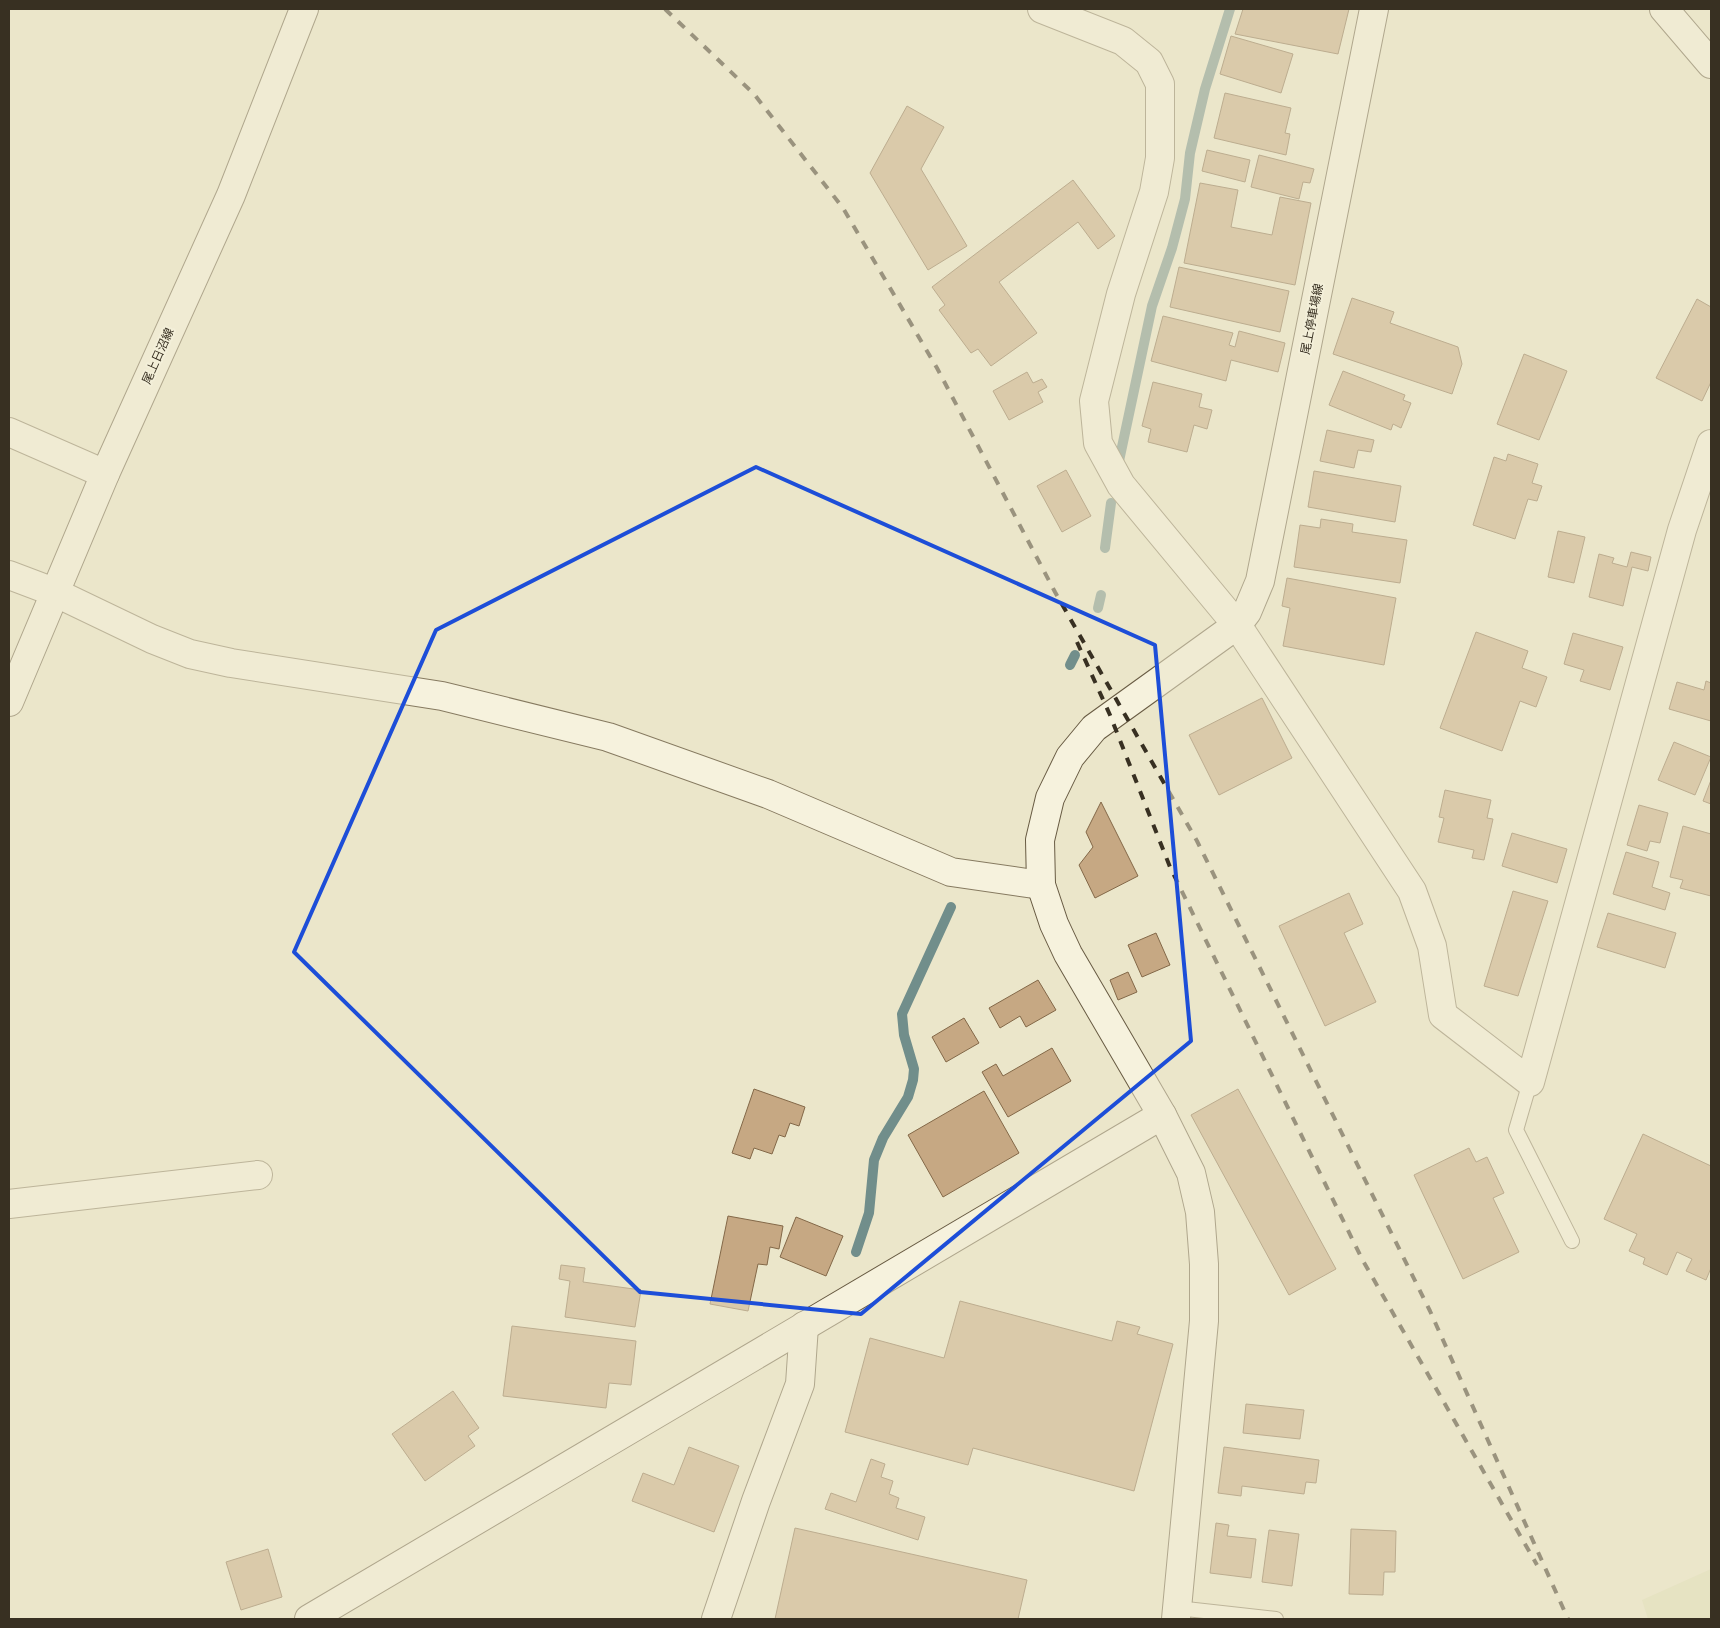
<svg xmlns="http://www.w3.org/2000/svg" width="1720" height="1628" font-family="Bitter,'Noto Sans JP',serif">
  <rect width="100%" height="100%" fill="#ebe6ca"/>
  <path fill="#e0dfb8" d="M 1711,1569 L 1711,1619 L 1648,1619 L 1642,1600 Z"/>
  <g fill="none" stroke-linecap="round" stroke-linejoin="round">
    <g stroke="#718e8b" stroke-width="10">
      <path d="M 1119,461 L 1152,306 L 1172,248 L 1185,199 L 1190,153 L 1205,89 L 1230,9"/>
      <path d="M 1105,548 L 1111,503"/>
      <path d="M 1098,608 L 1101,595"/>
      <path d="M 1070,665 L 1075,655"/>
      <path d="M 856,1252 L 869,1213 L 874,1160 L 883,1138 L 908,1097 L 913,1080 L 914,1069 L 904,1035 L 902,1014 L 951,907"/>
    </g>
  </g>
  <g fill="#c6a883" stroke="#836848">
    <path d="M 1243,9 L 1349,9 L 1338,54 L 1235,34 Z"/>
    <path d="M 1231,36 L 1293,54 L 1281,93 L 1220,74 Z"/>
    <path d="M 1225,93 L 1291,108 L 1285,133 L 1290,134 L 1286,155 L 1214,138 Z"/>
    <path d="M 907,106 L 944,127 L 921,169 L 967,246 L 928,270 L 870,173 Z"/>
    <path d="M 1207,150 L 1250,160 L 1245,182 L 1202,171 Z"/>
    <path d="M 1259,155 L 1314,169 L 1310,183 L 1303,182 L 1299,199 L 1251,187 Z"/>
    <path d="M 1073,180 L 1115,236 L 1098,249 L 1078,222 L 999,282 L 1037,333 L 991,366 L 978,349 L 971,353 L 939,310 L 945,305 L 932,287 Z"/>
    <path d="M 1200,183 L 1238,190 L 1231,227 L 1272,235 L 1280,197 L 1311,203 L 1295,285 L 1184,263 Z"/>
    <path d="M 1179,267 L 1289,291 L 1280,332 L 1170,307 Z"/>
    <path d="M 1352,298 L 1394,312 L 1390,323 L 1458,347 L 1462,364 L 1452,394 L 1333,354 Z"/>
    <path d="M 1697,299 L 1711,307 L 1711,382 L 1702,401 L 1656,378 Z"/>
    <path d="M 1163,316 L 1233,333 L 1229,345 L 1235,347 L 1239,331 L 1285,343 L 1278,372 L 1231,360 L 1226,381 L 1151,361 Z"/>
    <path d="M 1524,354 L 1567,371 L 1539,440 L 1497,424 Z"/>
    <path d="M 1343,371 L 1405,395 L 1403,400 L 1411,403 L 1401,428 L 1393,424 L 1391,430 L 1329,405 Z"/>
    <path d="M 1027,372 L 1033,383 L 1042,379 L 1047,387 L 1038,392 L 1043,402 L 1009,420 L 993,391 Z"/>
    <path d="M 1153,382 L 1202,394 L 1199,407 L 1212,410 L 1207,429 L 1194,425 L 1187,452 L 1148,442 L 1151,429 L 1142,426 Z"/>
    <path d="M 1327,430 L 1374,440 L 1371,452 L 1358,450 L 1354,468 L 1320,461 Z"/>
    <path d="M 1508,454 L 1538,464 L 1532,483 L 1542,486 L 1537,501 L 1528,499 L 1515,539 L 1473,525 L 1494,457 L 1506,461 Z"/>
    <path d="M 1066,470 L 1091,516 L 1062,532 L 1037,486 Z"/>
    <path d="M 1314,471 L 1401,486 L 1395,522 L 1308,507 Z"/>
    <path d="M 1321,519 L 1353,524 L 1352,532 L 1407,540 L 1400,583 L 1294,567 L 1300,525 L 1320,528 Z"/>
    <path d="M 1558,531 L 1585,537 L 1574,583 L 1548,577 Z"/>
    <path d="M 1631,552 L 1651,557 L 1648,571 L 1632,567 L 1623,606 L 1589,597 L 1599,554 L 1614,558 L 1612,563 L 1627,567 Z"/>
    <path d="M 1287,578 L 1396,598 L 1384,665 L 1283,646 L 1290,608 L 1282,606 Z"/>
    <path d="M 1476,632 L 1528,651 L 1522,668 L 1547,677 L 1536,707 L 1520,701 L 1502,751 L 1440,728 Z"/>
    <path d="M 1573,633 L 1623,647 L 1610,690 L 1580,681 L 1584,670 L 1564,664 Z"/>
    <path d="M 1706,681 L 1711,683 L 1711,721 L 1669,709 L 1677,682 L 1704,690 Z"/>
    <path d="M 1262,698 L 1292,758 L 1219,795 L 1189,735 Z"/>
    <path d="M 1674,742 L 1711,757 L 1695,795 L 1658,780 Z"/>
    <path d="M 1711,780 L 1711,804 L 1703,801 Z"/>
    <path d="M 1445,790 L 1491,800 L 1487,818 L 1493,819 L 1484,860 L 1472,858 L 1474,850 L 1438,842 L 1444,818 L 1439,817 Z"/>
    <path d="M 1101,802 L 1138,876 L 1095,898 L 1079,865 L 1093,847 L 1086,832 Z"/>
    <path d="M 1639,805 L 1668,813 L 1660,843 L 1650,841 L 1647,851 L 1627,845 Z"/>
    <path d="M 1683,826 L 1711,834 L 1711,896 L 1680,888 L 1683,880 L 1670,877 Z"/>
    <path d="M 1512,833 L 1567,849 L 1557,883 L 1502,866 Z"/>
    <path d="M 1626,852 L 1659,862 L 1652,887 L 1670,893 L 1665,910 L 1613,894 Z"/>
    <path d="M 1513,891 L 1548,901 L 1518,996 L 1484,986 Z"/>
    <path d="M 1349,893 L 1363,924 L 1344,933 L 1376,1002 L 1325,1026 L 1279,926 Z"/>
    <path d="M 1608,913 L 1676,933 L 1665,968 L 1597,947 Z"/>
    <path d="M 1156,933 L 1170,965 L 1142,977 L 1128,945 Z"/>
    <path d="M 1128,972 L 1137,992 L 1118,1000 L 1110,980 Z"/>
    <path d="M 1038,980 L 1056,1010 L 1026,1027 L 1020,1016 L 1000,1028 L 989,1008 Z"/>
    <path d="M 964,1018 L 979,1043 L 946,1062 L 932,1037 Z"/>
    <path d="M 1052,1048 L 1071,1081 L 1008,1117 L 982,1072 L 996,1064 L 1003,1076 Z"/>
    <path d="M 754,1089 L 805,1107 L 799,1126 L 790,1123 L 785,1137 L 779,1135 L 772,1154 L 754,1148 L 750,1159 L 732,1153 Z"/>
    <path d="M 1238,1089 L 1336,1269 L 1289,1295 L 1191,1115 Z"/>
    <path d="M 984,1091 L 1019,1153 L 943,1197 L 908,1135 Z"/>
    <path d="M 1643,1134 L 1711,1166 L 1711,1268 L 1706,1280 L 1686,1271 L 1692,1259 L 1677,1252 L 1667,1275 L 1643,1264 L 1645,1258 L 1629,1251 L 1637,1234 L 1604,1219 Z"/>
    <path d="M 1469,1148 L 1476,1162 L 1487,1157 L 1504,1193 L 1493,1198 L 1519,1252 L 1463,1279 L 1414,1175 Z"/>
    <path d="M 728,1216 L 783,1226 L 779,1249 L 770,1247 L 767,1265 L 758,1264 L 748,1311 L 710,1304 Z"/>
    <path d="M 796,1217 L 843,1236 L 826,1276 L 780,1257 Z"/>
    <path d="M 561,1265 L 585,1268 L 583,1282 L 641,1290 L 635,1327 L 565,1317 L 570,1281 L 559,1279 Z"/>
    <path d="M 960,1301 L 1112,1341 L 1117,1321 L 1140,1327 L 1137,1334 L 1173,1344 L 1134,1491 L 973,1448 L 968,1465 L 845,1432 L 870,1338 L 944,1358 Z"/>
    <path d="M 512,1326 L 636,1341 L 631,1385 L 609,1383 L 606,1408 L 503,1396 Z"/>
    <path d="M 453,1391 L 479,1428 L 468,1436 L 475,1446 L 425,1481 L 392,1434 Z"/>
    <path d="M 1246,1404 L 1304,1410 L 1300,1439 L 1243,1433 Z"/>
    <path d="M 689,1447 L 739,1466 L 714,1532 L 632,1501 L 643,1473 L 674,1485 Z"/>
    <path d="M 1224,1447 L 1319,1460 L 1316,1483 L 1306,1482 L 1304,1494 L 1242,1486 L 1241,1496 L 1218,1493 Z"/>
    <path d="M 871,1459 L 885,1464 L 881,1477 L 893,1481 L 889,1494 L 899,1498 L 896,1508 L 925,1517 L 918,1540 L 825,1509 L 831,1493 L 856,1502 Z"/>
    <path d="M 1216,1523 L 1229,1525 L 1227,1536 L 1256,1539 L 1251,1578 L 1210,1573 Z"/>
    <path d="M 795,1528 L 1027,1580 L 1018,1619 L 775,1619 Z"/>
    <path d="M 1351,1529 L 1396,1531 L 1395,1572 L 1384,1572 L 1383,1595 L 1349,1594 Z"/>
    <path d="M 1269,1530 L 1299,1534 L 1292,1586 L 1262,1582 Z"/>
    <path d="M 268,1549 L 282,1597 L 241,1610 L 226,1562 Z"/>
  </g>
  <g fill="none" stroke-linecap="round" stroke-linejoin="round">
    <defs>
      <g id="lane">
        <path d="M 1530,1082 L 1516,1130 L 1572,1241"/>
        <path d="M 1177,1608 L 1276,1619"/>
      </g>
      <g id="street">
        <path d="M 1042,9 L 1123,41 L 1149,62 L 1160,84 L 1160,158 L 1154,192 L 1121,294 L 1094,401 L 1098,443 L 1121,485 L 1237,625 L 1412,891 L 1432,946 L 1443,1015 L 1530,1082 L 1682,530 L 1711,444"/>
        <path d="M 9,432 L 105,474"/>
        <path d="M 9,575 L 54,592 L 152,639 L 190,654 L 231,663 L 442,696 L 608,737 L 768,794 L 951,872 L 1041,885"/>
        <path d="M 9,1204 L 258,1175"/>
      </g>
      <g id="secondary">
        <path d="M 1664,9 L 1711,64"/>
        <path d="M 9,702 L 105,474 L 231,195 L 304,9"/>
        <path d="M 309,1619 L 1162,1115"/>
        <path d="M 716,1619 L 756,1501 L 800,1384 L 804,1326"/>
        <path d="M 1176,1619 L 1204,1321 L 1204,1264 L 1200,1212 L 1191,1173 L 1162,1115 L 1068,954 L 1054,924 L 1041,885 L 1040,840 L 1050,798 L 1070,757 L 1094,728 L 1237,625 L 1247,612 L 1260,581 L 1374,9"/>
      </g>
    </defs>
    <use href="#lane" stroke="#867a60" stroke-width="16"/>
    <use href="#street" stroke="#867a60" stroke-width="30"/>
    <use href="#secondary" stroke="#685b43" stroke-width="30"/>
    <use href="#lane" stroke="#f6f2dd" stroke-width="14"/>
    <use href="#street" stroke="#f6f2dd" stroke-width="28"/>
    <use href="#secondary" stroke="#f6f2dd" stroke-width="28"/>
    <g stroke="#383022" stroke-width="4" stroke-dasharray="9 9" stroke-linecap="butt">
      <path d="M 665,9 L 754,94 L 843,208 L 937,368 L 1055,592 L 1197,841 L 1430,1311 L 1568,1619"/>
      <path d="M 1077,642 L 1110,715 L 1170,867 L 1362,1259 L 1537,1565"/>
    </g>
  </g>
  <path d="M0 0H1720V1628H0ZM 756,467 L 1155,645 L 1191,1041 L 861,1314 L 640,1292 L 294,952 L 436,630 Z" fill="#ebe6ca" fill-opacity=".55" fill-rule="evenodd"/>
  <path fill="none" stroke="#1d4ed8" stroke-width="4" stroke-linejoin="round" d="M 756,467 L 1155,645 L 1191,1041 L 861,1314 L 640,1292 L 294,952 L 436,630 Z"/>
  <g text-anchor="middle" stroke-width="4" stroke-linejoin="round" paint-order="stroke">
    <g font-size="12" fill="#383022" stroke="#f3efd9">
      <text transform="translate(1312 319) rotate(-79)" y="4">尾上停車場線</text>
      <text transform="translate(158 356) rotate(-66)" y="4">尾上日沼線</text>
    </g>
  </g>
  <rect width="1720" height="1628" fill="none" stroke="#383022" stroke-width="20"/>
</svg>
